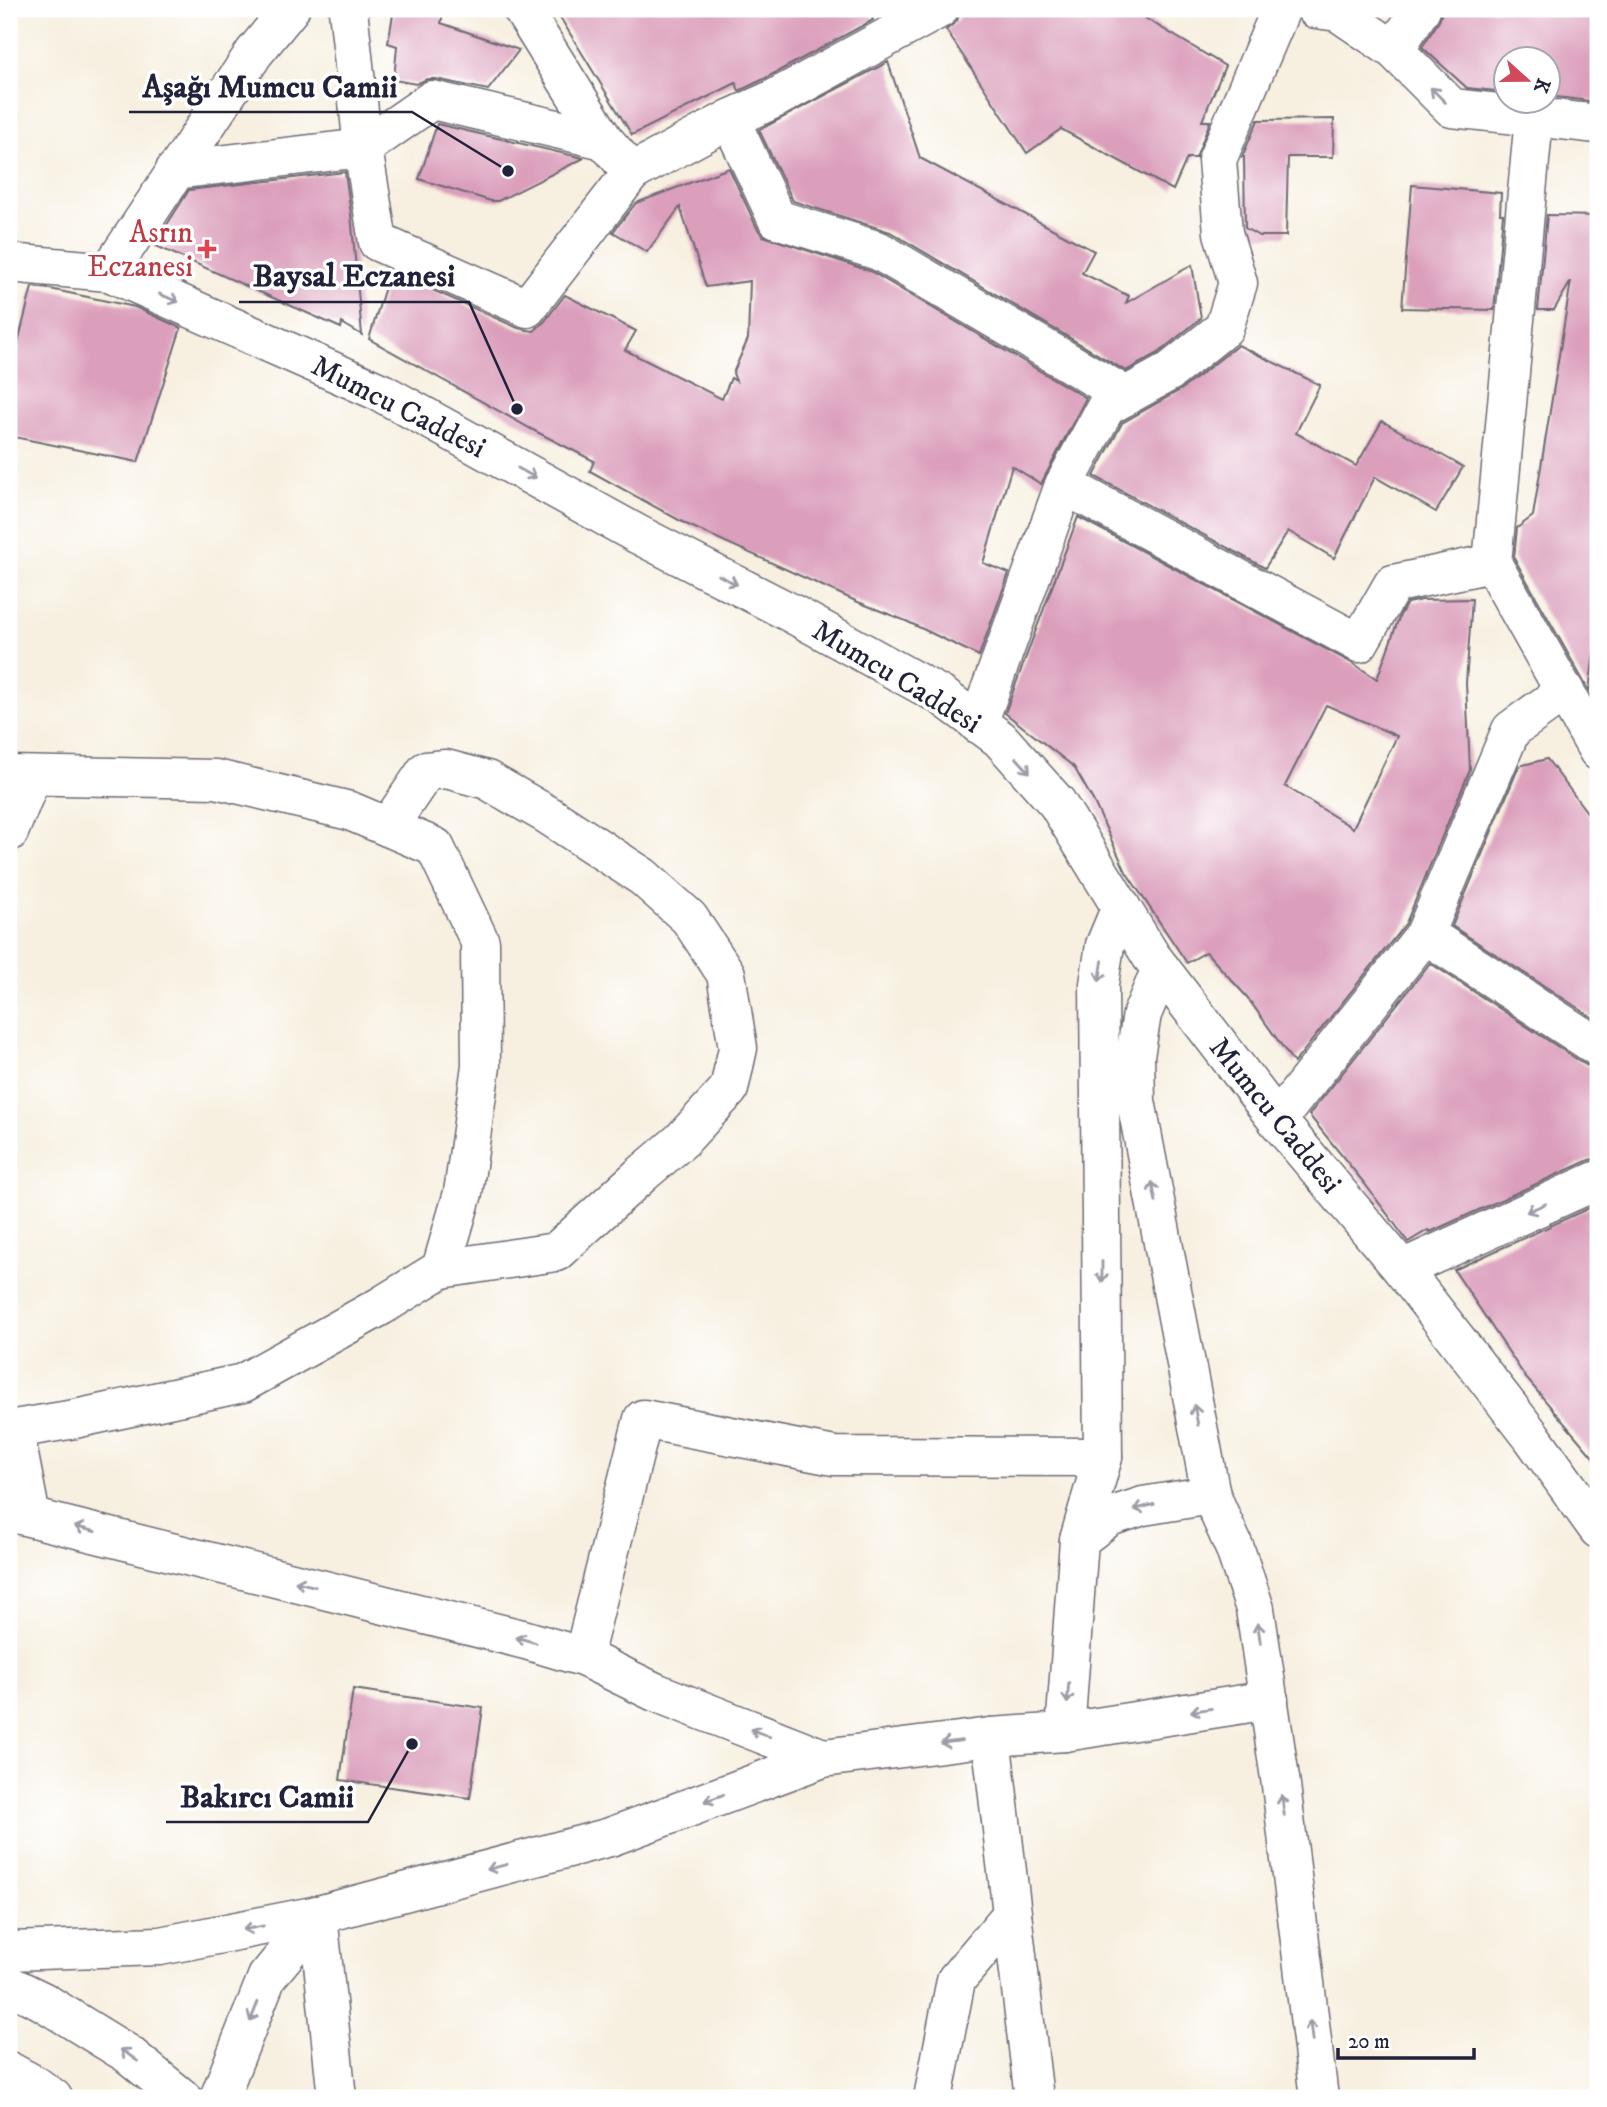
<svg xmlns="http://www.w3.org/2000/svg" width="1607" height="2107" font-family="'IM FELL DW Pica',serif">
  <rect width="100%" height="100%" fill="#fff"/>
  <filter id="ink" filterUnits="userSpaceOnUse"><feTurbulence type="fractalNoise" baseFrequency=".0143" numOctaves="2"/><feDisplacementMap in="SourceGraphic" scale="14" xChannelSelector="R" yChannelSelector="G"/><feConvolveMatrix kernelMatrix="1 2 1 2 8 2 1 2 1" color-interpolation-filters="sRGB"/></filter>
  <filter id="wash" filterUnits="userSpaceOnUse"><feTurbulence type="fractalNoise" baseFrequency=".00686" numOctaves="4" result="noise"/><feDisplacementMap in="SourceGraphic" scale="28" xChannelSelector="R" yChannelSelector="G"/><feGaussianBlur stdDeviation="1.57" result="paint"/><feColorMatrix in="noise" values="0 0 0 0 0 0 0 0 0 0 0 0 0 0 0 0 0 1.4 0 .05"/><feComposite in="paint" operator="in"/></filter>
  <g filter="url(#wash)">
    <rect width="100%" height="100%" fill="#f7efdf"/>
    <g id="blocks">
      <g fill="#db9fbc" fill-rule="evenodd">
        <path d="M 394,9 L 444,9 L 441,23 L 519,50 L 488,90 L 436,79 L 427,79 L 416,84 L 394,80 L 397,46 L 388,43 Z"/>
        <path d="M 555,9 L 869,9 L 873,20 L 764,79 L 739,91 L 736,83 L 632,135 Z"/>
        <path d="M 961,9 L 1130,9 L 1225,66 L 1202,121 L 1210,121 L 1196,158 L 1187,158 L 1173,190 L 1061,129 L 1027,153 L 946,30 L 957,21 Z"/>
        <path d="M 1443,9 L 1598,9 L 1598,102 L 1548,96 L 1548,60 L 1506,60 L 1506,92 L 1467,88 L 1422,47 L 1439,21 Z"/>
        <path d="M 888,62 L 920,158 L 1094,251 L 1082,273 L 1129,296 L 1126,303 L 1192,265 L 1201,318 L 1157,354 L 1126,371 L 890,232 L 793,201 L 759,130 Z"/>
        <path d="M 1334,119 L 1333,157 L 1288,157 L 1286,236 L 1259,236 L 1245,228 L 1244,157 L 1242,157 L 1258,120 Z"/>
        <path d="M 437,124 L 583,158 L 584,158 L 498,201 L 491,201 L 419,179 Z"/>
        <path d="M 729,168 L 757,228 L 763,236 L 870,271 L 1086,398 L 1041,484 L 1012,466 L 983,563 L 1009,573 L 979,656 L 906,621 L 858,602 L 686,524 L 590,471 L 594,461 L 533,430 L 369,339 L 390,271 L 518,328 L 527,330 L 534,331 L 544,322 L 565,295 L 636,331 L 625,350 L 722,399 L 731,378 L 736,381 L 733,373 L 748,339 L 750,281 L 706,287 L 680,207 L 647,252 L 613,232 L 636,203 Z"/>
        <path d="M 345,172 L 351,214 L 362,335 L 342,323 L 341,328 L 154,245 L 189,190 Z"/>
        <path d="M 1412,185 L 1501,193 L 1500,214 L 1503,214 L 1494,310 L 1402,308 Z"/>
        <path d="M 1547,215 L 1598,216 L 1598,234 L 1595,241 L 1598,241 L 1598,622 L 1589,691 L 1514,558 L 1517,528 L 1533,516 L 1571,281 L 1554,310 L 1538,310 Z"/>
        <path d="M 32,287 L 50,289 L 135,307 L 181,328 L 138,462 L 9,436 L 9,378 Z"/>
        <path d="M 1238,345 L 1320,385 L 1296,433 L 1356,466 L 1382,421 L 1463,467 L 1436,512 L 1375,477 L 1334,558 L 1288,531 L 1265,568 L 1094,476 L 1122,423 L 1182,389 Z"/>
        <path d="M 1078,517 L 1354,664 L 1377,679 L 1400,615 L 1407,603 L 1422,600 L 1472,599 L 1466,683 L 1470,770 L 1406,923 L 1294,1063 L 1247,997 L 1206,952 L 1187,963 L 1126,872 L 1094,802 L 1074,767 L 1005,713 ZM 1326,705 L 1397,736 L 1353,828 L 1285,786 Z"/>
        <path d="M 1547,759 L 1598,827 L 1598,1021 L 1452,926 L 1519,766 Z"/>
        <path d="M 1430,963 L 1586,1065 L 1598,1069 L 1598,1158 L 1589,1160 L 1430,1232 L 1428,1230 L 1408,1242 L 1365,1184 L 1309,1115 Z"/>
        <path d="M 1598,1204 L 1598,1463 L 1526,1378 L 1454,1270 Z"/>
        <path d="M 353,1689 L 483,1708 L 470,1798 L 340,1780 Z"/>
      </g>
    </g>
  </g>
  <g filter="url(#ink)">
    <use href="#blocks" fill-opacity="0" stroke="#6d6a74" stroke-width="2"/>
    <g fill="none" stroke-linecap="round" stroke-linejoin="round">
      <defs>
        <g id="minor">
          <path d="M 348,9 L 363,148 L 378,242 L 527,308 L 632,172"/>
          <path d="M 522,9 L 604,140 L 632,172 L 730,119 L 774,99 L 939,9"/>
          <path d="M 1281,9 L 1217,160 L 1223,233 L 1238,283 L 1224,328 L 1169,372 L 1106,407 L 1064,485 L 1359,643 L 1393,584 L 1492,563"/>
          <path d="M 1316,9 L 1338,12 L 1394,50 L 1452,108 L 1598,124"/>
          <path d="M 1394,50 L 1421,9"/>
          <path d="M 1534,118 L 1492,563 L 1598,751"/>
          <path d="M 730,119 L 777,219 L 879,251 L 1126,396"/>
          <path d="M 175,170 L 363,148 L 432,100 L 604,140"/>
          <path d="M 9,263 L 109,272 L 382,393 L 637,534 L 793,614 L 942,696 L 1000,739 L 1057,803 L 1151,956 L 1277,1120 L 1402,1269 L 1532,1437 L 1598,1529"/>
          <path d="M 109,272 L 254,53 L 290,9"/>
          <path d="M 1565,691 L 1511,730 L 1425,934 L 1598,1047"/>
          <path d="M 978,724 L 1064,485"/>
          <path d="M 9,775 L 216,779 L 350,811 L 435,847 L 480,942 L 481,1066 L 463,1193 L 441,1269 L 381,1306 L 243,1383 L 75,1419 L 14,1429 L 31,1517"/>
          <path d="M 388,827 L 426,771 L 446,769 L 487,780 L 548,815 L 643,877 L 689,918 L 726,974 L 738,1048 L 729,1089 L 682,1140 L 642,1174 L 556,1252 L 441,1269"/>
          <path d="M 9,832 L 32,776"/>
          <path d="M 1161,969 L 1142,1014 L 1135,1056 L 1136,1101 L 1211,1495 L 1235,1549 L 1255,1609 L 1281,1785 L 1319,2098"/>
          <path d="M 1277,1120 L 1425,934"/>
          <path d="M 1402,1269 L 1598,1180"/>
          <path d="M 9,1512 L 526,1640 L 583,1657 L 655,1692 L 823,1758"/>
          <path d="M 1079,1540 L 1103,1457 L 1099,984 L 1105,945 L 1121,907"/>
          <path d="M 583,1657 L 643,1419 L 834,1456 L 1103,1457"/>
          <path d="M 1065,1732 L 1079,1540 L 1109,1517 L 1143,1506 L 1211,1495"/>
          <path d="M 991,1737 L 1034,2098"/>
          <path d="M 318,1915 L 337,2098"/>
          <path d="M 9,1951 L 160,1946 L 318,1915 L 610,1837 L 823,1758 L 991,1737 L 1065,1732 L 1269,1700"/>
          <path d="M 219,2098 L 267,1977 L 318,1915"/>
          <path d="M 933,2098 L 956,1980 L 1012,1914"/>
        </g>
        <g id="major">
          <path d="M 9,1985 L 42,2001 L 128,2054 L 182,2098"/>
          <path d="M 9,2071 L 35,2085 L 53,2098"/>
        </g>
      </defs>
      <use href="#minor" stroke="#6d6a74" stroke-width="41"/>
      <use href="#major" stroke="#6d6a74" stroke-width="41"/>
      <use href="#minor" stroke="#fff" stroke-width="38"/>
      <use href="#major" stroke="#fff" stroke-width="38"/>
    </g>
    <defs><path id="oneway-shaft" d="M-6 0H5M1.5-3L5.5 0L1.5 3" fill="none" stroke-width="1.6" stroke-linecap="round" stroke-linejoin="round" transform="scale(1.75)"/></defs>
    <g stroke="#9c9ca7">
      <use href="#oneway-shaft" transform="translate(1438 95) rotate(-135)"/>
      <use href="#oneway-shaft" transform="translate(169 298) rotate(23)"/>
      <use href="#oneway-shaft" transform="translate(527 473) rotate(29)"/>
      <use href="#oneway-shaft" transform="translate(728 580) rotate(27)"/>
      <use href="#oneway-shaft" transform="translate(1023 765) rotate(48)"/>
      <use href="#oneway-shaft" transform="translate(1101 971) rotate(99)"/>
      <use href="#oneway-shaft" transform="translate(1154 1192) rotate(-101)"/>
      <use href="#oneway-shaft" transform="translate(1536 1208) rotate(156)"/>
      <use href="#oneway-shaft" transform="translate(1102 1272) rotate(90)"/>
      <use href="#oneway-shaft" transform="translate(1196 1415) rotate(-101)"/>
      <use href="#oneway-shaft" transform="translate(1144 1507) rotate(166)"/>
      <use href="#oneway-shaft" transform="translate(85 1529) rotate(-166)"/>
      <use href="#oneway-shaft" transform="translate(305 1584) rotate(-166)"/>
      <use href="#oneway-shaft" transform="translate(1259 1633) rotate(-98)"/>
      <use href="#oneway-shaft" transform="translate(526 1640) rotate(-164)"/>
      <use href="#oneway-shaft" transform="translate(1068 1693) rotate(94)"/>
      <use href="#oneway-shaft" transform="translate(1201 1710) rotate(171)"/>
      <use href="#oneway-shaft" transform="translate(760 1733) rotate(-159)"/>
      <use href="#oneway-shaft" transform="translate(951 1742) rotate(173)"/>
      <use href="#oneway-shaft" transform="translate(714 1798) rotate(160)"/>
      <use href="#oneway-shaft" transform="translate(1283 1805) rotate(-97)"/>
      <use href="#oneway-shaft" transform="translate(497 1867) rotate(165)"/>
      <use href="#oneway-shaft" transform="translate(253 1928) rotate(169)"/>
      <use href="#oneway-shaft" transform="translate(254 2012) rotate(112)"/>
      <use href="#oneway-shaft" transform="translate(1311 2031) rotate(-97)"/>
      <use href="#oneway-shaft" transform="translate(129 2055) rotate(-144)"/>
    </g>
  </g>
  <path fill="#e0444e" stroke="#fff" stroke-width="2.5" d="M203.5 238.5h7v7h7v7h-7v7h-7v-7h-7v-7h7z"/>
  <g text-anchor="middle" stroke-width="7" stroke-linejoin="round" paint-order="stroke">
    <g font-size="30" fill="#be3a42" stroke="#fff" text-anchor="end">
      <text x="193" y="242">Asrın<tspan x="193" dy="34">Eczanesi</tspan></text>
    </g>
    <g font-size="30" fill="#22223b" stroke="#fff">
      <text transform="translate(399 406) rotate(27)" y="10">Mumcu Caddesi</text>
      <text transform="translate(897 676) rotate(31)" y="10">Mumcu Caddesi</text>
      <text transform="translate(1276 1115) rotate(51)" y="10">Mumcu Caddesi</text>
    </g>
  </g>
  <path fill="none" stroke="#22223b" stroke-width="2.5" d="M508 171L412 112H129M517 409L469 302H239M412 1744L368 1822H166"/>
  <g fill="#22223b" stroke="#fff" stroke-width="2.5">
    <circle cx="508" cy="171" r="7"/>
    <circle cx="517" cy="409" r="7"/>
    <circle cx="412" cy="1744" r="7"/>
  </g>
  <g font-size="32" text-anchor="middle" font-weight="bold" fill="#22223b" stroke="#fff" stroke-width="7" stroke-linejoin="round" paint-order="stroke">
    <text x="270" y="97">Aşağı Mumcu Camii</text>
    <text x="354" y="286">Baysal Eczanesi</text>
    <text x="267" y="1807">Bakırcı Camii</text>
  </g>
  <rect width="1607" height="2107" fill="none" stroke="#fff" stroke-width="35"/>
  <g transform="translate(1527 80) rotate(111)"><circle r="33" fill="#ffffff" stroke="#a7a7b1" stroke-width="2"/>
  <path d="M0-5L12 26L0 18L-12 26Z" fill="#d1495b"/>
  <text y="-10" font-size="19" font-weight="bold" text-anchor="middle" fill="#22223b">K</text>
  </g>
  <path d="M1338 2048v10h136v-10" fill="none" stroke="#22223b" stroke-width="3.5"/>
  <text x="1348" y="2048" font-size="21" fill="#22223b" stroke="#ffffff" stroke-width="5" paint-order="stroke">20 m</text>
</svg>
